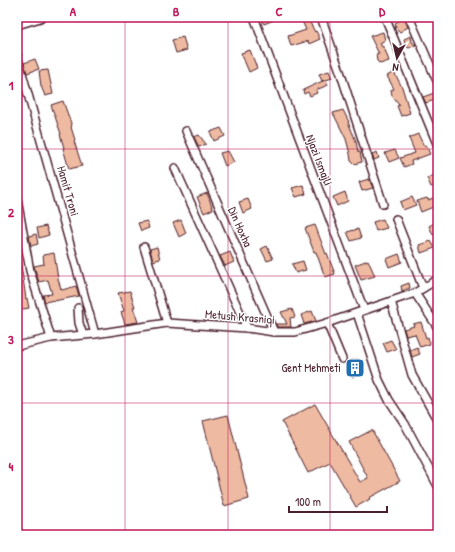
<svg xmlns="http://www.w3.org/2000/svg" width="455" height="552" font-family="'Patrick Hand',sans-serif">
  <rect width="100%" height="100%" fill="#fff"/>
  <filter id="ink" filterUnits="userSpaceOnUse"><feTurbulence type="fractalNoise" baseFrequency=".025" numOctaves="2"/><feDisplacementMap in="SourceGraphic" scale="8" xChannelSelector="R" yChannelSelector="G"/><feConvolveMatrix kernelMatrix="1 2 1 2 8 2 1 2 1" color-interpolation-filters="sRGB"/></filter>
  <g filter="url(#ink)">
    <g fill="#eebaa1" stroke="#4a1f2b">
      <path d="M 260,17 L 281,17 L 264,24 Z"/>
      <path d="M 307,17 L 315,32 L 316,31 L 320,39 L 309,44 L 308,41 L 291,46 L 288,36 L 306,30 L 302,21 Z"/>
      <path d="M 404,18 L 408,27 L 400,32 L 396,28 L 395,23 Z"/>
      <path d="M 383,32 L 385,40 L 380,43 L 382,47 L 384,47 L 389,61 L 380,64 L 377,61 L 376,55 L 379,54 L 370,36 Z"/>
      <path d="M 411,36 L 412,42 L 416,45 L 409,48 L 405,46 L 404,39 Z"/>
      <path d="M 183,37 L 187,50 L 176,53 L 172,40 Z"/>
      <path d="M 250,50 L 257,68 L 249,72 L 241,53 Z"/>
      <path d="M 35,59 L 39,69 L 27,73 L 24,63 Z"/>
      <path d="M 48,70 L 53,94 L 45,96 L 41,86 L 39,71 Z"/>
      <path d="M 329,71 L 332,78 L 326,80 L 328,85 L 316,90 L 317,93 L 310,96 L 308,92 L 304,94 L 303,90 L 325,80 L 322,81 L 319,74 Z"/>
      <path d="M 394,72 L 402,87 L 410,113 L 401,116 L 397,106 L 400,105 L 392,96 L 391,90 L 394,89 L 387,76 Z"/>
      <path d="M 437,92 L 438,99 L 426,103 L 423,97 Z"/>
      <path d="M 63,101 L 72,126 L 71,127 L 75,140 L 74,141 L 82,166 L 69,169 L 63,148 L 64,148 L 60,134 L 61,134 L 51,105 Z"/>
      <path d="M 343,110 L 349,122 L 348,122 L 356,141 L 358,152 L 360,152 L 362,162 L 354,164 L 351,161 L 350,154 L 346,139 L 333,113 Z"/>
      <path d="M 221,128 L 225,136 L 214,141 L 210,132 Z"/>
      <path d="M 418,134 L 424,146 L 426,145 L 430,154 L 411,161 L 412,164 L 404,167 L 400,158 L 415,153 L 409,138 Z"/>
      <path d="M 199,135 L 206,144 L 199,147 L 194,137 Z"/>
      <path d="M 395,150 L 399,158 L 389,162 L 385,153 Z"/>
      <path d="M 228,151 L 234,162 L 225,166 L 220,153 Z"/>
      <path d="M 377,152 L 379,158 L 374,160 L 372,154 Z"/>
      <path d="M 435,175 L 438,179 L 438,184 L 431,187 L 427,178 Z"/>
      <path d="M 369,179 L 373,188 L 362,191 L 359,182 Z"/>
      <path d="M 303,185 L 306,194 L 296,197 L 292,188 Z"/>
      <path d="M 345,192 L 348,201 L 337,206 L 333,197 Z"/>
      <path d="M 207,193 L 213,209 L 204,213 L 197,197 Z"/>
      <path d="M 438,196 L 438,205 L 421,212 L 417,201 L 427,198 L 428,200 Z"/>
      <path d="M 412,197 L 416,205 L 403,210 L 400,202 Z"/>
      <path d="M 248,199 L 252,209 L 243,213 L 239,202 Z"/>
      <path d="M 383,219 L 387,228 L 376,231 L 373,222 Z"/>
      <path d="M 181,220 L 186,233 L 179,237 L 173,223 Z"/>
      <path d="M 147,221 L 149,228 L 141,231 L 138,223 Z"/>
      <path d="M 438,221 L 438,232 L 433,235 L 429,226 Z"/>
      <path d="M 315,225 L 326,254 L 327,253 L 335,274 L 325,277 L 316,252 L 314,252 L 305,228 Z"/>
      <path d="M 46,226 L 49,235 L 39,238 L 37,228 Z"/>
      <path d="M 358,229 L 361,238 L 351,241 L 347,232 Z"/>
      <path d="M 36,234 L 38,244 L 31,246 L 29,236 Z"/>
      <path d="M 431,241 L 435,248 L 421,253 L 419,245 Z"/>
      <path d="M 267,246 L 273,259 L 267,261 L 261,249 Z"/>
      <path d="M 157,247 L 160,259 L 153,261 L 150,249 Z"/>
      <path d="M 230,252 L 234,262 L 225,266 L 220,256 Z"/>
      <path d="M 54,253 L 58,279 L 61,289 L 62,290 L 76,286 L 79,296 L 54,301 L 54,300 L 45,302 L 43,295 L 52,294 L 48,280 L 39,282 L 34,266 L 44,264 L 43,255 Z"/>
      <path d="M 399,254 L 402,262 L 389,267 L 386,259 Z"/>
      <path d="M 17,257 L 20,257 L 26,299 L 27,298 L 29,308 L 18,310 L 17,299 Z"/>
      <path d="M 368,260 L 375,276 L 361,280 L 355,265 Z"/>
      <path d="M 303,261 L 306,270 L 296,273 L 292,264 Z"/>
      <path d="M 409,283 L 410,288 L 402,291 L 401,286 Z"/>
      <path d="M 130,291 L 135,307 L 133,307 L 138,322 L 125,324 L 121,312 L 124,311 L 118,293 Z"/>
      <path d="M 292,309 L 295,317 L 290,318 L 291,327 L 277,327 L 276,324 L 287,324 L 281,312 Z"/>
      <path d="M 312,311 L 316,321 L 304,324 L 301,315 Z"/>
      <path d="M 421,322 L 426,338 L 428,337 L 430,344 L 420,347 L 415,334 L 406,336 L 404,329 L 414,326 L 413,324 Z"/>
      <path d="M 391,340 L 396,349 L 387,352 L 383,343 Z"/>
      <path d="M 417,347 L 420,354 L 412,357 L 410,350 Z"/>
      <path d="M 358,359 L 363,373 L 352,377 L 346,362 Z"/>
      <path d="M 315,404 L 360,482 L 368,478 L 349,442 L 372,430 L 400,481 L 369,498 L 370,499 L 356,507 L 330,462 L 308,473 L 282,422 Z"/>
      <path d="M 228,415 L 249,499 L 224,506 L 203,421 Z"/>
    </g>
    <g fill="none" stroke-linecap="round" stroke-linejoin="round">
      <defs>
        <g id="minor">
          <path d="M 254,17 L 364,310"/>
          <path d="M 321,17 L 340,71 L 383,204"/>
          <path d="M 385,17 L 438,146"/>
          <path d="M 409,17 L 438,83"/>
          <path d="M 17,55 L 95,334"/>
          <path d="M 186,131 L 274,332"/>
          <path d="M 175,168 L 247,328"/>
          <path d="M 17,199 L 30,271 L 51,338"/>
          <path d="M 396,219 L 423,288"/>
          <path d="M 144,247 L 167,323"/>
          <path d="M 415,293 L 438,328"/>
          <path d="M 391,301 L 412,375 L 438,421"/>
          <path d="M 78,308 L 79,323 L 83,335"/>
          <path d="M 357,313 L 379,380 L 389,400 L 405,424 L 438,486"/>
          <path d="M 327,323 L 342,359"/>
          <path d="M 17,346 L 51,338 L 95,334 L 167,323 L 247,328 L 274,332 L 295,332 L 327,323 L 415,293 L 438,279"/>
        </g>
        <path id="tertiary" d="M 17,24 L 40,17"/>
      </defs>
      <use href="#minor" stroke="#4a1f2b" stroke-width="10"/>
      <use href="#tertiary" stroke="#4a1f2b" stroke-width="12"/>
      <use href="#minor" stroke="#fff" stroke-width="7"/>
      <use href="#tertiary" stroke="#fff" stroke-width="9"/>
    </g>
  </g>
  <path fill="none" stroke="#c2185b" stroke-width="1" stroke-opacity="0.55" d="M 125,17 L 125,535M 228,17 L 228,535M 330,17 L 330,535M 17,149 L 438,149M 17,276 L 438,276M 17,403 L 438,403"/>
  <defs>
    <symbol id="building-square" viewBox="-11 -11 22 22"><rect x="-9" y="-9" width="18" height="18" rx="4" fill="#1f6fb2" stroke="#fff"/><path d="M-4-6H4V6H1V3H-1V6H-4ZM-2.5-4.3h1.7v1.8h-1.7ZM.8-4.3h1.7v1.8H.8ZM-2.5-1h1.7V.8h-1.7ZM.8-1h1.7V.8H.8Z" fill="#fff"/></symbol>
  </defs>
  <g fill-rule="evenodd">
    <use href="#building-square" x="344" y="357" width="22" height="22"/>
  </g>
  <g text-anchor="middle" stroke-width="3" stroke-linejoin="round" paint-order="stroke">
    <g font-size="12" fill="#4a1f2b" stroke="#fff">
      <text transform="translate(319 160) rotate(69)" y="4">Njazi Ismajli</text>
      <text transform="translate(68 191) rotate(74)" y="4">Hamit Troni</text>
      <text transform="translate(240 227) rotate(66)" y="4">Din Hoxha</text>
      <text transform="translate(240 317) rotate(5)" y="4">Metush Krasniqi</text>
    </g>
    <g font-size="12" fill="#4a1f2b" stroke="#fff" text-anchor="end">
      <text x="341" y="372">Gent Mehmeti</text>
    </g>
  </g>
  <rect width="455" height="552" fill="none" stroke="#fff" stroke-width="44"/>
  <g transform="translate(397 58) rotate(188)" stroke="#ffffff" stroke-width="3" paint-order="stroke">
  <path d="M0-3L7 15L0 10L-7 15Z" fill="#4a1f2b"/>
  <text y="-6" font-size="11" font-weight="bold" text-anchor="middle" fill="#4a1f2b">N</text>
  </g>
  <path d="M289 506v6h98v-6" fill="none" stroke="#4a1f2b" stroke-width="2"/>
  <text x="295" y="506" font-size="12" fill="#4a1f2b" stroke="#ffffff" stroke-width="3" paint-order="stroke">100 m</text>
  <rect x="22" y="22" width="411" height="508" fill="none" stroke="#c2185b" stroke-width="1.5"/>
  <g font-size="13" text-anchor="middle" font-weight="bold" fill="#c2185b">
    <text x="73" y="16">A</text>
    <text x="176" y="16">B</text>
    <text x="279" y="16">C</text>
    <text x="382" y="16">D</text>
    <text x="11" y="90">1</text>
    <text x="11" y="217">2</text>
    <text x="11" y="344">3</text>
    <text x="11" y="471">4</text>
  </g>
</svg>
